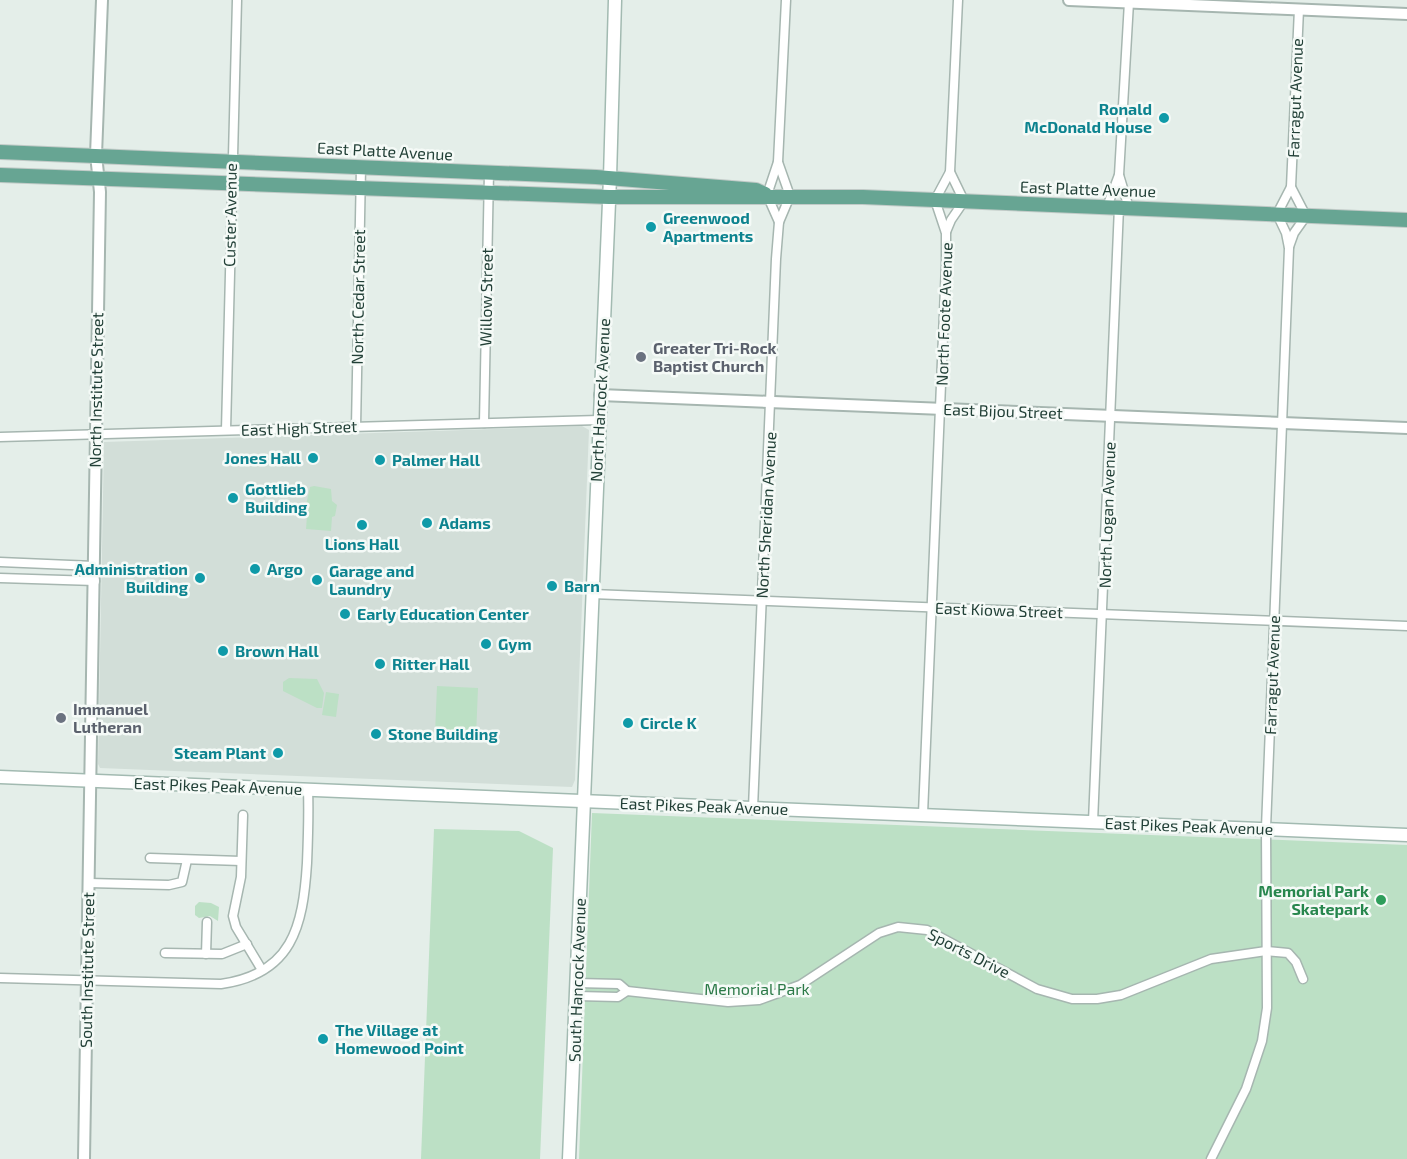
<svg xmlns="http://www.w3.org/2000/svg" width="1407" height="1159" font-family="'Exo 2',sans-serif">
  <rect width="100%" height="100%" fill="#e4eee9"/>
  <path fill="#d2ded8" d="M 582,426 L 589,430 L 575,780 L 572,787 L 100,768 L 98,764 L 104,442 Z"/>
  <g fill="#bce0c5">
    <path d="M 314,486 L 331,489 L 332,501 L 337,505 L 335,516 L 332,517 L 331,531 L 306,529 L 307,516 L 304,514 L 310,487 Z"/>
    <path d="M 289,678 L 317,679 L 324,693 L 322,708 L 317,708 L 283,691 L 283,682 Z"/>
    <path d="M 437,686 L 478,688 L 476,736 L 435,734 Z"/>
    <path d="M 326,692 L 339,694 L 336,717 L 322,715 Z"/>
    <path d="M 592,813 L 1407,845 L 1407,1159 L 579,1159 Z"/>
    <path d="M 434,829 L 519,831 L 553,848 L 540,1159 L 421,1159 Z"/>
    <path d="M 199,902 L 211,903 L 219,907 L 218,921 L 210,916 L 199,918 L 195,915 L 195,906 Z"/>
  </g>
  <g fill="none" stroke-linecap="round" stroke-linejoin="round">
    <defs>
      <g id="minor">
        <path d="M 1119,175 L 1129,208"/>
        <path d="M 1107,207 L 1119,175 L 1129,2"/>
        <path d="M 779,222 L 767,195 L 778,162 L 786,0"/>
        <path d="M 946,232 L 951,220 L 964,201 L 950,172"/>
        <path d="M 1289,247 L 1294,233 L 1306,216 L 1291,187"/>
        <path d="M 484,423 L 489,172"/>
        <path d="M 356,427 L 361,167"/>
        <path d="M 226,430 L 237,0"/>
        <path d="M 0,437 L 599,420"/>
        <path d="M 0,562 L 94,566"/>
        <path d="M 0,578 L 95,581"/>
        <path d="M 592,594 L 1407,626"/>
        <path d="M 753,808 L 776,259 L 779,222 L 790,196 L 778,162"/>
        <path d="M 923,814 L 946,265 L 946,233 L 935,200 L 950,172 L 958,0"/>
        <path d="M 243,815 L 241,877 L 233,916 L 236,927 L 262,970"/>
        <path d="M 1093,822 L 1119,207"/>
        <path d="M 150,858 L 241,861"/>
        <path d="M 89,883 L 169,885 L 182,882 L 187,860"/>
        <path d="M 165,953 L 222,954 L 247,944"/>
        <path d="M 206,954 L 207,922"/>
        <path d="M 0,978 L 221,984 C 292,974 303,927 307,863 C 308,839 309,814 308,790"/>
        <path d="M 627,991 L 728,1002 L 759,1000 L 800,985 L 879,933 L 898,927 L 927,930 L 1037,989 L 1072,999 L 1097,999 L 1121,995 L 1211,959 L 1266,951 L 1288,953 L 1296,962 L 1303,979"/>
        <path d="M 577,996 L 618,997 L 627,991 L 619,984 L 577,983"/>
        <path d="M 1211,1159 L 1246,1089 L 1262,1041 L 1267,1008 L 1266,828 L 1289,248 L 1286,233 L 1277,214 L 1291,187 L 1299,9"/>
      </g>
      <g id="tertiary">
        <path d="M 1069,0 L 1407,14"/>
        <path d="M 600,395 L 1407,428"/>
        <path d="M 84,1159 L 100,192 L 96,155 L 102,0"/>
      </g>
      <g id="secondary">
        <path d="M 0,777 L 1407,835"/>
        <path d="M 569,1159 L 610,178 L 615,0"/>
      </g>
      <g id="primary">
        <path d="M 0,152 L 596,177 L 756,190 L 765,194"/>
        <path d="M 0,175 L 609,197 L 863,197 L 1407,220"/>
      </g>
    </defs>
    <use href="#minor" stroke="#a6b6b0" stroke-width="11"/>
    <use href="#tertiary" stroke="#a6b6b0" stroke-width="14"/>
    <use href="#secondary" stroke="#a2bab1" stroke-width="15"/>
    <use href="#primary" stroke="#c1cac7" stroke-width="16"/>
    <use href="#minor" stroke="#fff" stroke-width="8"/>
    <use href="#tertiary" stroke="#fff" stroke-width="10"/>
    <use href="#secondary" stroke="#fff" stroke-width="12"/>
    <use href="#primary" stroke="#67a593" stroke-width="14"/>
  </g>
  <g fill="#0f9aa8" stroke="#f5faf7" stroke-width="2">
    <circle cx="1164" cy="118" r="6"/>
    <circle cx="651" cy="227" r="6"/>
    <circle cx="313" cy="458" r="6"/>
    <circle cx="380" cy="460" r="6"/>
    <circle cx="233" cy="498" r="6"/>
    <circle cx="427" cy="523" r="6"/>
    <circle cx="362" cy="525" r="6"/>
    <circle cx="255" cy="569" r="6"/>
    <circle cx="200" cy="578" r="6"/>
    <circle cx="317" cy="580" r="6"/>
    <circle cx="552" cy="586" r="6"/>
    <circle cx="345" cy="614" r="6"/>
    <circle cx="486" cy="644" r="6"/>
    <circle cx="223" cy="651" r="6"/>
    <circle cx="380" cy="664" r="6"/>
    <circle cx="628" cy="723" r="6"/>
    <circle cx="376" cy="734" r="6"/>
    <circle cx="278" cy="753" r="6"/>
    <circle cx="323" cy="1039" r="6"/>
  </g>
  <g fill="#6b7280" stroke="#f5faf7" stroke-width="2">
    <circle cx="641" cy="357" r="6"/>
    <circle cx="61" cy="718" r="6"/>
  </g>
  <circle fill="#2e9e5b" stroke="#f5faf7" stroke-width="2" cx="1381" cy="900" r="6"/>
  <g text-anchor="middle" stroke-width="5" stroke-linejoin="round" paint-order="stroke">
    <g font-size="16" fill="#224037" stroke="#f5faf7">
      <text transform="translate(1295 98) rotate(-88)" y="6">Farragut Avenue</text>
      <text transform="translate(385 151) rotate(3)" y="6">East Platte Avenue</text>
      <text transform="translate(1088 189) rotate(2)" y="6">East Platte Avenue</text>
      <text transform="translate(230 215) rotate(-89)" y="6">Custer Avenue</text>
      <text transform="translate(358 297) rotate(-89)" y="6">North Cedar Street</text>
      <text transform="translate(486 297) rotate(-89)" y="6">Willow Street</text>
      <text transform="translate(944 314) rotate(-88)" y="6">North Foote Avenue</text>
      <text transform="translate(96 390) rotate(-89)" y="6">North Institute Street</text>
      <text transform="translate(600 400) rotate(-87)" y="6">North Hancock Avenue</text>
      <text transform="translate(1003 411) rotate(2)" y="6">East Bijou Street</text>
      <text transform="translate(299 428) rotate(-2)" y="6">East High Street</text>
      <text transform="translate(766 515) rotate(-87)" y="6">North Sheridan Avenue</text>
      <text transform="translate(1107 515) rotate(-88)" y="6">North Logan Avenue</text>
      <text transform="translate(999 610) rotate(2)" y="6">East Kiowa Street</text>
      <text transform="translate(1272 675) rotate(-88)" y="6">Farragut Avenue</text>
      <text transform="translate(218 786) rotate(2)" y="6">East Pikes Peak Avenue</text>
      <text transform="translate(704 806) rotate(2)" y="6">East Pikes Peak Avenue</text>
      <text transform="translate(1189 826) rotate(2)" y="6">East Pikes Peak Avenue</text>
      <text transform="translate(969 953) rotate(27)" y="6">Sports Drive</text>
      <text transform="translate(87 970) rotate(-89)" y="6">South Institute Street</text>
      <text transform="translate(577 980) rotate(-88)" y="6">South Hancock Avenue</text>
    </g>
    <g font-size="16" font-weight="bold" fill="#0d838f" stroke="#f5faf7" text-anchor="start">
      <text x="1152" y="115" text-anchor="end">Ronald<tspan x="1152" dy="18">McDonald House</tspan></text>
      <text x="663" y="224">Greenwood<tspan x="663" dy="18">Apartments</tspan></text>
      <text x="301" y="464" text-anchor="end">Jones Hall</text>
      <text x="392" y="466">Palmer Hall</text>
      <text x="245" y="495">Gottlieb<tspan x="245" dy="18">Building</tspan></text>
      <text x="439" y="529">Adams</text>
      <text x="362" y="550" text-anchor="middle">Lions Hall</text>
      <text x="188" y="575" text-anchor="end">Administration<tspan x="188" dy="18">Building</tspan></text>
      <text x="267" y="575">Argo</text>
      <text x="329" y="577">Garage and<tspan x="329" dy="18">Laundry</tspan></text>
      <text x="564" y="592">Barn</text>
      <text x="357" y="620">Early Education Center</text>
      <text x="498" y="650">Gym</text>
      <text x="235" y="657">Brown Hall</text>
      <text x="392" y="670">Ritter Hall</text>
      <text x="640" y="729">Circle K</text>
      <text x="388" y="740">Stone Building</text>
      <text x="266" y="759" text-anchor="end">Steam Plant</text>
      <text x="335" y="1036">The Village at<tspan x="335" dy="18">Homewood Point</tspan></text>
    </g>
    <g font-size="16" font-weight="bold" fill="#5b616d" stroke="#f5faf7" text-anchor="start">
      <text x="653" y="354">Greater Tri-Rock<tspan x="653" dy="18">Baptist Church</tspan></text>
      <text x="73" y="715">Immanuel<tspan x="73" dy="18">Lutheran</tspan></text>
    </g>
    <g font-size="16" font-weight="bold" fill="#27864d" stroke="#f5faf7" text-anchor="end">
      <text x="1369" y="897">Memorial Park<tspan x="1369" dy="18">Skatepark</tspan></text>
    </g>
    <g font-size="16" fill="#2b7947" stroke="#f5faf7">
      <text x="757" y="995">Memorial Park</text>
    </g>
  </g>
</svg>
